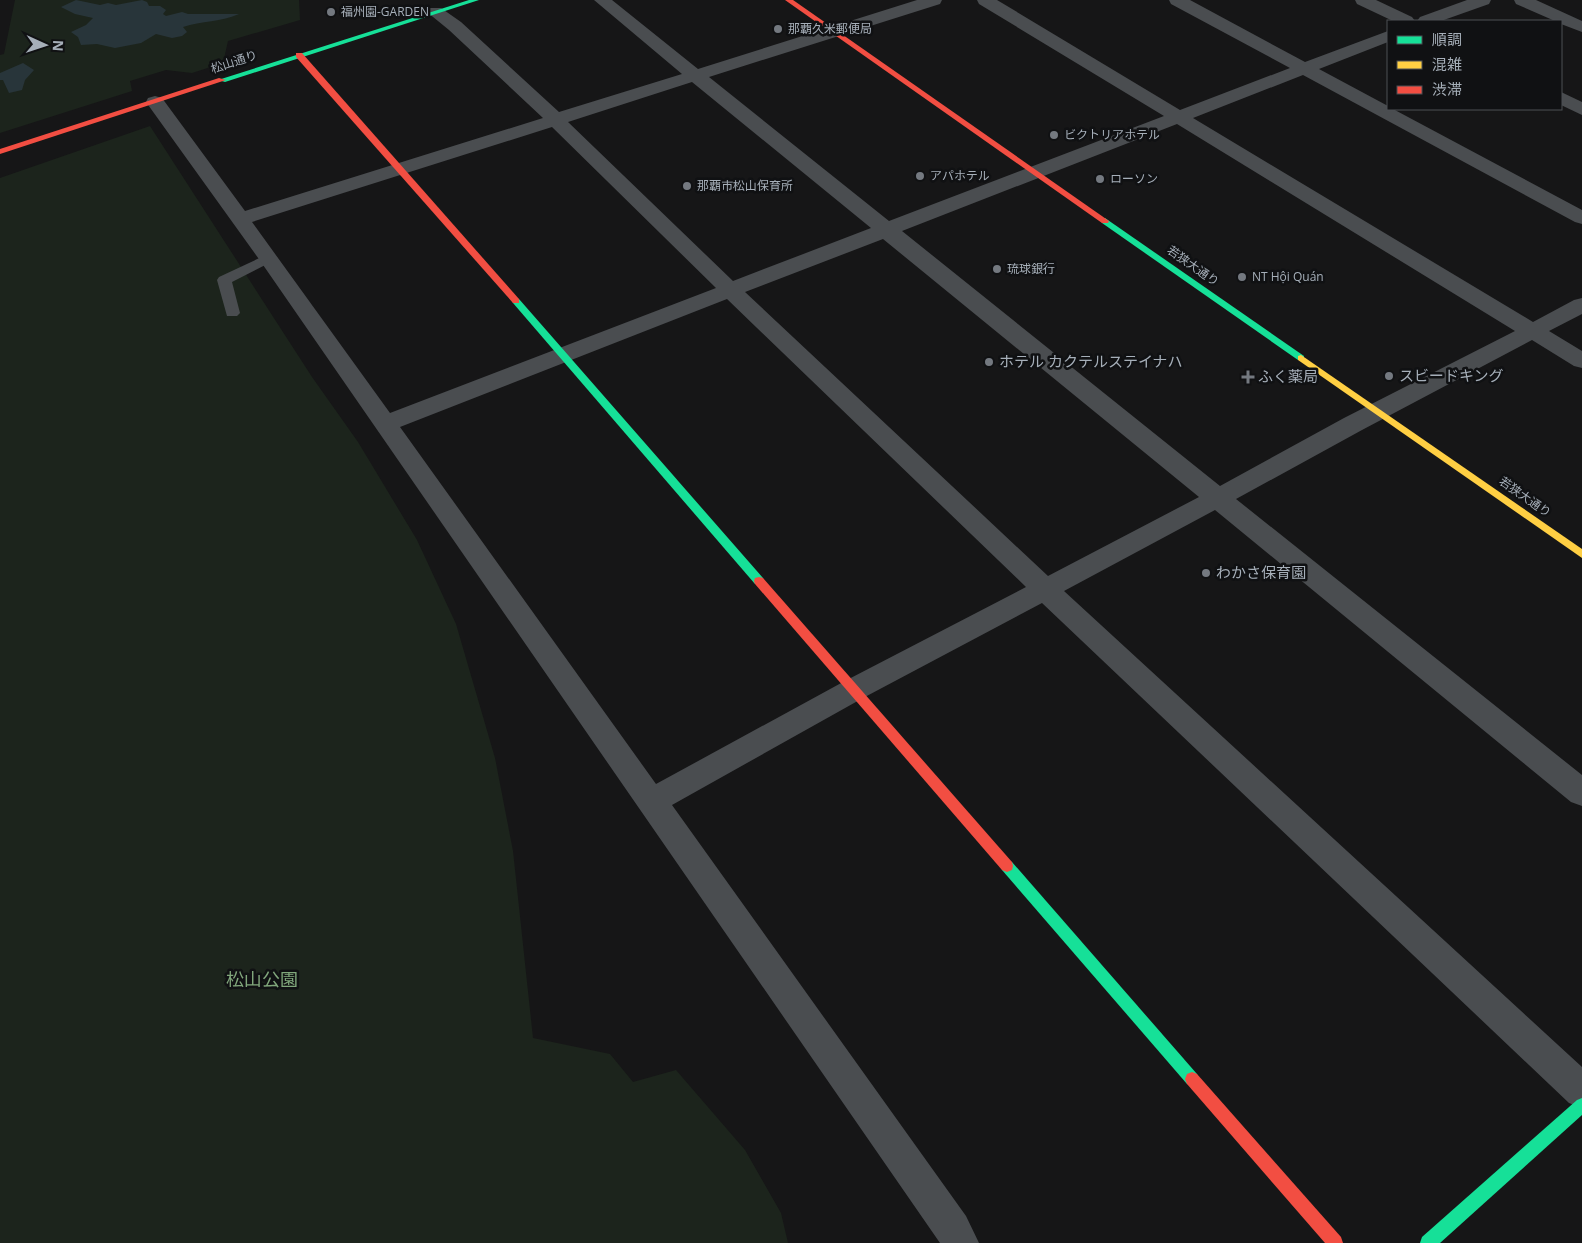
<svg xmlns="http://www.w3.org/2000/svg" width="1582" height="1243" font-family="'Open Sans','Noto Sans JP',sans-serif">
  <rect width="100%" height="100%" fill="#161617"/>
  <g fill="#1c241c">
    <path d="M 15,0 L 299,0 L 300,20 L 228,41 L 223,63 L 192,73 L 166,70 L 130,81 L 132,91 L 0,133 L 0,55 L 4,54 Z"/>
    <path d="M 150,126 L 312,377 L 358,442 L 417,540 L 456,624 L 495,758 L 513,851 L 533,1038 L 610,1054 L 633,1082 L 676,1070 L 745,1150 L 781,1213 L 788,1243 L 0,1243 L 0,178 Z"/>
  </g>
  <g fill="#28353a">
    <path d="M 76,0 L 100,5 L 108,3 L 116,5 L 142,0 L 147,2 L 149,6 L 160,6 L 166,10 L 163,14 L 166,16 L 182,12 L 188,14 L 239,14 C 222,22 201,21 183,27 L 187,32 L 182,36 L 172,38 L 156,34 L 141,43 L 115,48 L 97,44 L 81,45 L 78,37 L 71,32 L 86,25 L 93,18 L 75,14 L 61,7 Z"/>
    <path d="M 23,63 L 34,70 L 25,80 L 22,90 L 9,93 L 3,80 L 0,80 L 0,73 Z"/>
  </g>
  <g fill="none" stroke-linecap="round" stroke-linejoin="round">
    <path fill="#4a4d50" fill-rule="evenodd" d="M 268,254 L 273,255 L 275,258 L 273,261 L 232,282 L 240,313 L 237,316 L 227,316 L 217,280 L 219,277 Z"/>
    <g fill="#4a4d50" fill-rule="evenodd">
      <path d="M 594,0 L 612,0 L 698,69 L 917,0 L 942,0 L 940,4 L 709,77 L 889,221 L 1164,116 L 979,4 L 977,0 L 997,0 L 1180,110 L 1290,68 L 1171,4 L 1169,0 L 1190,0 L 1305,62 L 1388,31 L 1388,42 L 1319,69 L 1388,106 L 1388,109 L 1393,109 L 1582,210 L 1582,224 L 1575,222 L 1303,75 L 1193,118 L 1533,322 L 1574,300 L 1582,298 L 1582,314 L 1549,331 L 1582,351 L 1582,368 L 1574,366 L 1532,340 L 1362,430 L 1236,499 L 1582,775 L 1582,806 L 1571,802 L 1215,510 L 1064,591 L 1582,1067 L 1582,1108 L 1569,1103 L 1042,603 L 863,698 L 672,805 L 966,1216 L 979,1243 L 940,1243 L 261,262 L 146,102 L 148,98 L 155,96 L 162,98 L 245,211 L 543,118 L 449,30 L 427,12 L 429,8 L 441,8 L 461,22 L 559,112 L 682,74 ZM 692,82 L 871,228 L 733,281 L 568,122 ZM 1177,124 L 1515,331 L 1344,418 L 1220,486 L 902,231 ZM 552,127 L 716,288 L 390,413 L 252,222 ZM 883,239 L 1199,497 L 1048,576 L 745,292 ZM 727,299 L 1026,587 L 843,682 L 656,784 L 400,427 Z"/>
      <path d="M 1355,0 L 1376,0 L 1412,17 L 1415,21 L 1393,21 L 1357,4 Z"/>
      <path d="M 1467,0 L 1491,0 L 1489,4 L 1441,21 L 1417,21 L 1420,17 Z"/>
      <path d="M 1514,0 L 1536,0 L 1582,21 L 1582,32 L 1561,24 L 1561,21 L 1555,21 L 1516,4 Z"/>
      <path d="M 1561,92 L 1582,102 L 1582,115 L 1561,105 Z"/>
    </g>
    <g fill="#16e098" fill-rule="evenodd">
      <path d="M 469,0 L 479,0 L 225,82 L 218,80 Z"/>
      <path d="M 1105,218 L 1304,356 L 1304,360 L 1298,360 L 1102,223 L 1101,221 Z"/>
      <path d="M 516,298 L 519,299 L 763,578 L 764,581 L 763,584 L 755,584 L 513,303 L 512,301 Z"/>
      <path d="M 1007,860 L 1012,862 L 1197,1074 L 1199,1079 L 1197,1084 L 1192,1086 L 1187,1084 L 1002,870 L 1001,866 L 1002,862 Z"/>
      <path d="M 1582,1098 L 1582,1115 L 1440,1243 L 1420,1243 L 1422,1237 L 1577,1100 Z"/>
    </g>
    <path fill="#ffcf43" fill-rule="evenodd" d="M 1301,355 L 1582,549 L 1582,558 L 1298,360 L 1298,356 Z"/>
    <g fill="#f24e42" fill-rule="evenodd">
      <path d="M 785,0 L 793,0 L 1109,221 L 1108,223 L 1102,223 Z"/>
      <path d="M 296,53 L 302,53 L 519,299 L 519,303 L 513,303 L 296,57 Z"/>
      <path d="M 219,78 L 226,80 L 0,154 L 0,149 Z"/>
      <path d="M 759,577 L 763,578 L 1012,862 L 1013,866 L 1012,870 L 1007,872 L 1002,870 L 755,584 L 754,581 L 755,578 Z"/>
      <path d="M 1192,1072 L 1197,1074 L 1341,1237 L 1343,1243 L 1325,1243 L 1187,1084 L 1185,1079 L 1187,1074 Z"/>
    </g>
  </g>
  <g fill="#747980" stroke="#101113" stroke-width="2">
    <circle cx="331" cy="12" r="5"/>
    <circle cx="778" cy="29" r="5"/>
    <circle cx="1054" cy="135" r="5"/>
    <circle cx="920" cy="176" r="5"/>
    <circle cx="1100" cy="179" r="5"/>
    <circle cx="687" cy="186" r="5"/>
    <circle cx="997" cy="269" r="5"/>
    <circle cx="1242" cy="277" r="5"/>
    <circle cx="989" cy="362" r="5"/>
    <circle cx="1389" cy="376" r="5"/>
    <path d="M1245.5 369.5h5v5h5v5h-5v5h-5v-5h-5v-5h5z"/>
    <circle cx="1206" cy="573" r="5"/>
  </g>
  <g text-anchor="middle" stroke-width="5" stroke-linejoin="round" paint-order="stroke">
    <g font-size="12" fill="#a6afb9" stroke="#101113" text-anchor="start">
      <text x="341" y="16">福州園-GARDEN</text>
      <text x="788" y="33">那覇久米郵便局</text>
      <text x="1064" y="139">ビクトリアホテル</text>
      <text x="930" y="180">アパホテル</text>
      <text x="1110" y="183">ローソン</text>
      <text x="697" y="190">那覇市松山保育所</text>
      <text x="1007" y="273">琉球銀行</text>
      <text x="1252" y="281">NT Hội Quán</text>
    </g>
    <g font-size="12" fill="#a6afb9" stroke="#101113">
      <text transform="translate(234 62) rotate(-18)" y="4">松山通り</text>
      <text transform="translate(1193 266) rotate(35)" y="4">若狭大通り</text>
      <text transform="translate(1525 497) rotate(35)" y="4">若狭大通り</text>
    </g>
    <g font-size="15" fill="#a6afb9" stroke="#101113" text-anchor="start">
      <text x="999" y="367">ホテル カクテルステイナハ</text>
      <text x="1399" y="381">スビードキング</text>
      <text x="1258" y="382">ふく薬局</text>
      <text x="1216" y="578">わかさ保育園</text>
    </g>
    <g font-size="18" fill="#80a67b" stroke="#101113">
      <text x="262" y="986">松山公園</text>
    </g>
  </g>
  <rect x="1387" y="20" width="175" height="90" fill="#101113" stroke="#4c5055"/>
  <rect x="1397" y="36" width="25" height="8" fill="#16e098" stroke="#4c5055"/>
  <text x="1432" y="45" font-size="15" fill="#a6afb9">順調</text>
  <rect x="1397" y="61" width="25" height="8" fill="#ffcf43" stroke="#4c5055"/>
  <text x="1432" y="70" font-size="15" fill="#a6afb9">混雑</text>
  <rect x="1397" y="86" width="25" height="8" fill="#f24e42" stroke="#4c5055"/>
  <text x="1432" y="95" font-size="15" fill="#a6afb9">渋滞</text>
  <g transform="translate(45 45) rotate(93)" stroke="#101113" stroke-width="4" paint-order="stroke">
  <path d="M0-4L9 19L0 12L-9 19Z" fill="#a6afb9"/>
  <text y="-8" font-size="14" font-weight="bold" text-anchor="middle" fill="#a6afb9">N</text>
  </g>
</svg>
